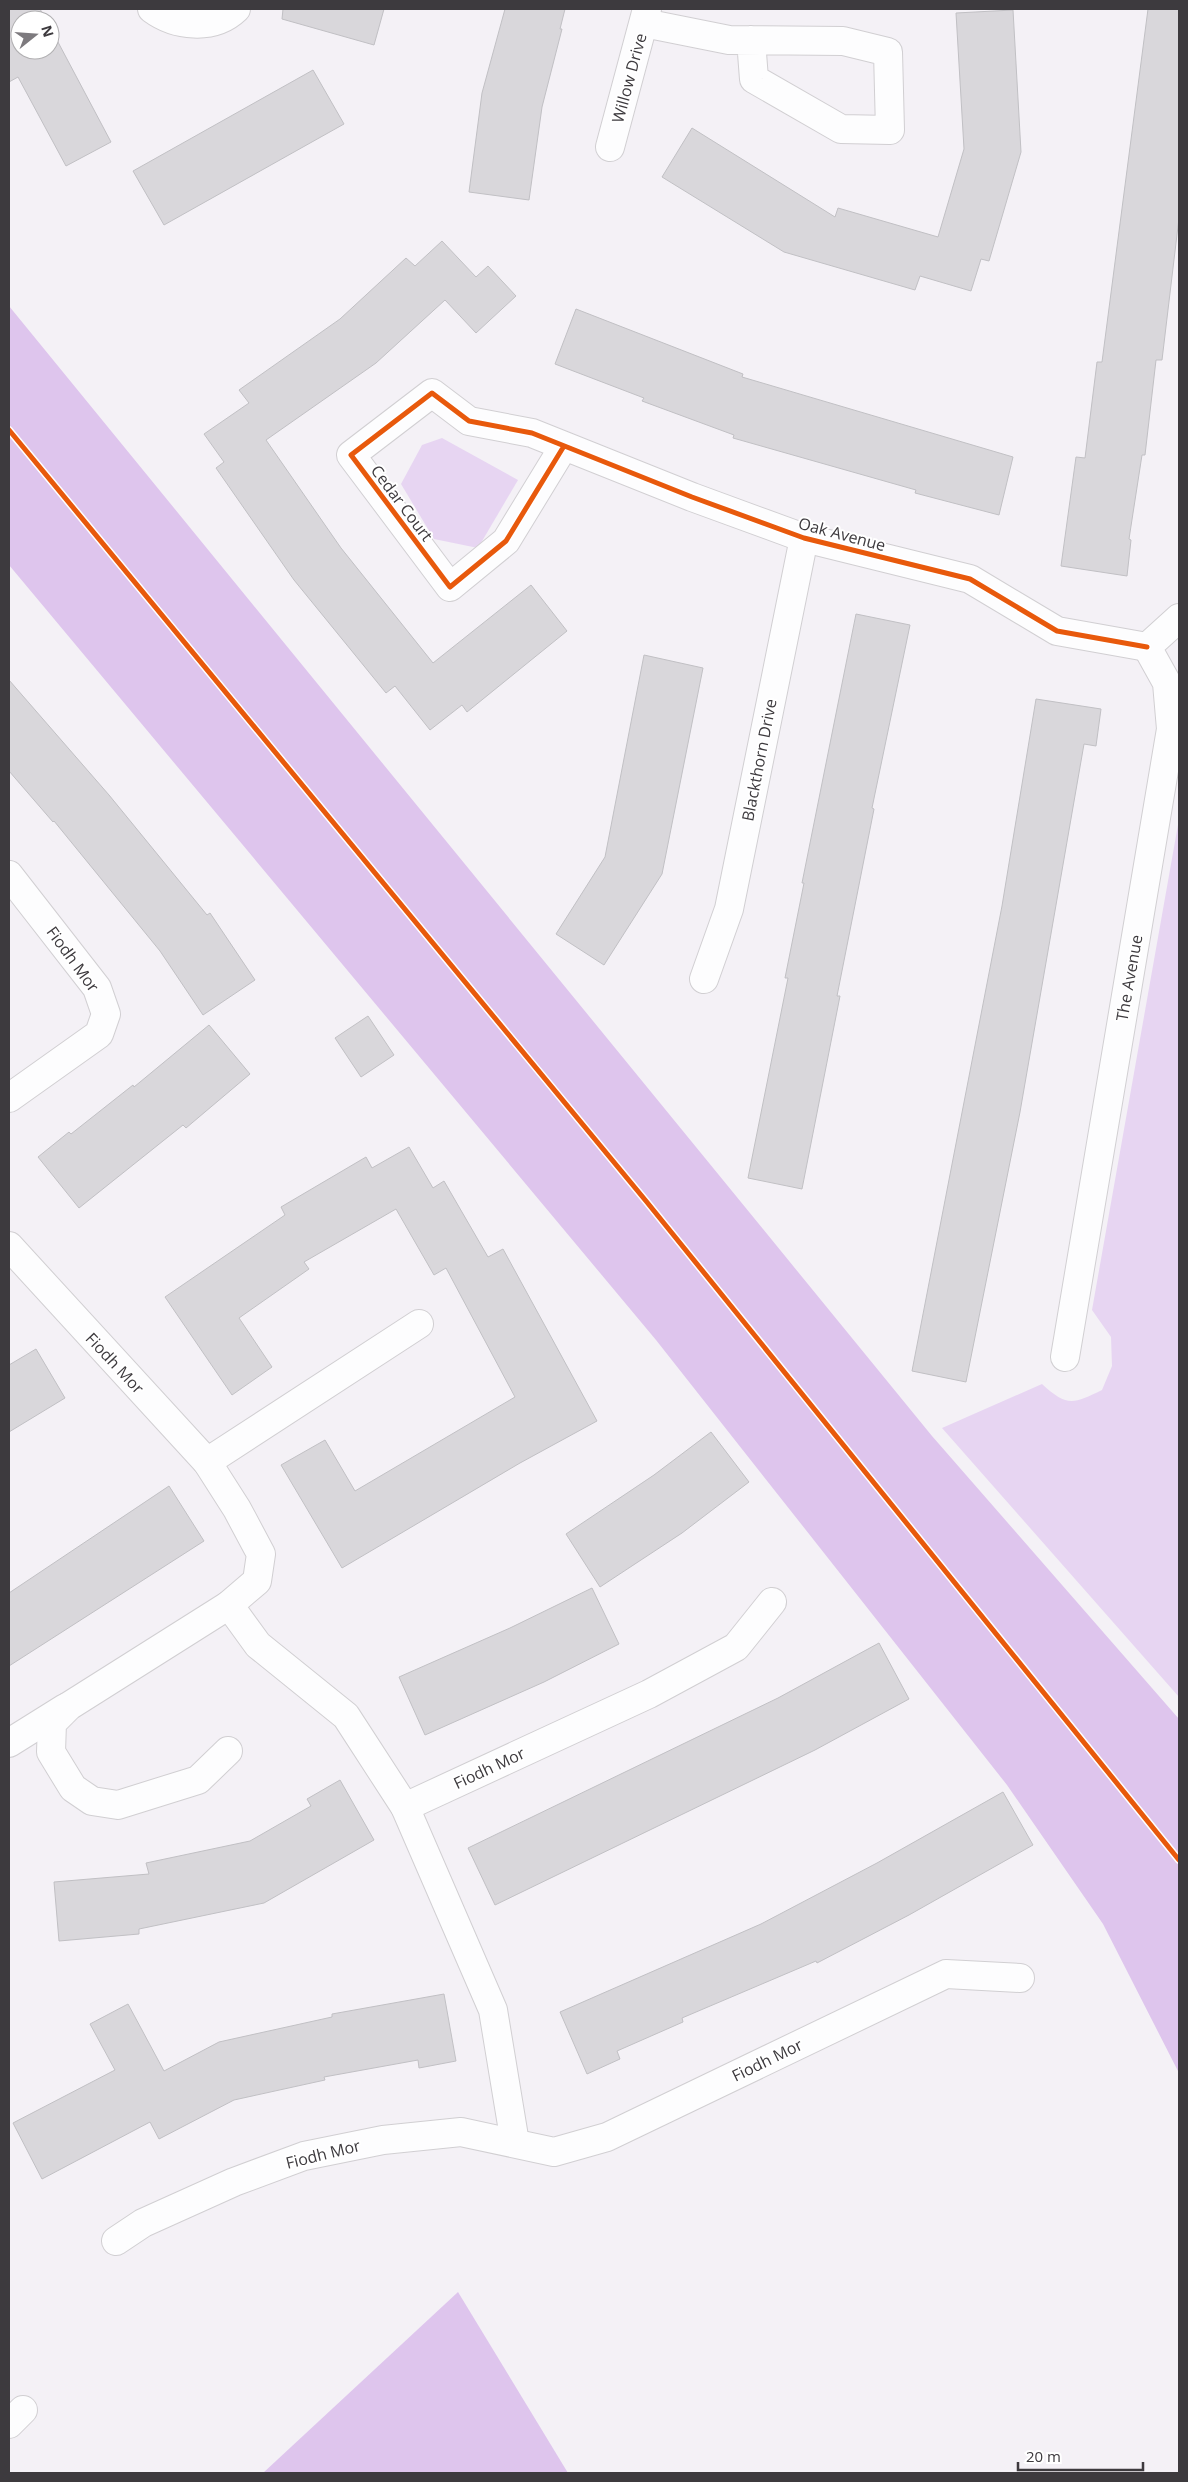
<svg xmlns="http://www.w3.org/2000/svg" width="1188" height="2482" font-family="'Open Sans',sans-serif">
  <rect width="100%" height="100%" fill="#f4f1f6"/>
  <g fill="#e7d5f2">
    <path d="M 442,438 L 518,480 L 478,548 L 434,539 L 401,484 L 422,445 Z"/>
    <path d="M 1179,819 L 1179,1697 L 942,1428 L 1042,1384 C 1067,1407 1073,1404 1102,1390 L 1112,1366 L 1111,1337 L 1092,1310 Z"/>
  </g>
  <g fill="#dec5ed">
    <path d="M 9,306 L 932,1436 L 1179,1719 L 1179,2073 L 1103,1924 L 1007,1785 L 656,1340 L 9,565 Z"/>
    <path d="M 458,2292 L 568,2473 L 263,2473 Z"/>
  </g>
  <g fill="#d9d7db" stroke="#c1c0c4">
    <path d="M 9,9 L 40,9 L 46,20 L 20,20 L 20,50 L 50,50 L 50,27 L 111,142 L 66,166 L 18,77 L 9,82 Z"/>
    <path d="M 283,9 L 384,9 L 374,45 L 282,19 Z"/>
    <path d="M 505,9 L 565,9 L 560,29 L 562,29 L 542,107 L 529,200 L 469,192 L 482,93 Z"/>
    <path d="M 1148,9 L 1179,9 L 1179,218 L 1162,360 L 1156,360 L 1145,455 L 1142,455 L 1129,539 L 1131,540 L 1127,576 L 1061,566 L 1076,457 L 1085,458 L 1097,362 L 1102,362 Z"/>
    <path d="M 1013,10 L 1021,152 L 989,261 L 981,259 L 971,291 L 920,276 L 915,290 L 784,252 L 662,177 L 692,128 L 835,217 L 838,208 L 938,237 L 964,149 L 956,13 Z"/>
    <path d="M 313,70 L 344,124 L 164,225 L 133,171 Z"/>
    <path d="M 442,241 L 476,277 L 488,266 L 516,296 L 476,333 L 445,300 L 376,363 L 266,440 L 341,548 L 433,663 L 531,585 L 567,631 L 467,712 L 462,705 L 430,730 L 395,686 L 386,693 L 294,580 L 216,468 L 224,462 L 204,434 L 249,403 L 239,390 L 340,319 L 406,258 L 415,266 Z"/>
    <path d="M 576,309 L 743,374 L 742,377 L 1013,457 L 999,515 L 915,493 L 916,490 L 733,438 L 734,435 L 642,401 L 644,398 L 555,364 Z"/>
    <path d="M 856,614 L 910,625 L 872,808 L 874,809 L 837,996 L 840,996 L 802,1189 L 748,1178 L 788,978 L 785,978 L 804,883 L 802,883 Z"/>
    <path d="M 644,655 L 703,668 L 662,874 L 604,965 L 556,934 L 605,857 Z"/>
    <path d="M 9,680 L 109,795 L 207,915 L 210,913 L 255,980 L 203,1015 L 160,951 L 54,821 L 53,822 L 9,771 Z"/>
    <path d="M 1036,699 L 1101,709 L 1096,746 L 1084,744 L 1020,1112 L 966,1382 L 912,1371 L 1002,906 Z"/>
    <path d="M 368,1016 L 394,1055 L 361,1077 L 335,1038 Z"/>
    <path d="M 209,1025 L 250,1074 L 186,1128 L 183,1125 L 79,1208 L 38,1157 L 69,1132 L 71,1134 L 133,1085 L 134,1087 Z"/>
    <path d="M 409,1147 L 433,1188 L 444,1181 L 488,1257 L 503,1249 L 597,1421 L 520,1463 L 342,1568 L 281,1465 L 325,1440 L 355,1491 L 515,1397 L 446,1268 L 434,1275 L 396,1209 L 304,1262 L 309,1269 L 239,1318 L 272,1367 L 232,1395 L 165,1297 L 285,1215 L 281,1207 L 366,1157 L 372,1168 Z"/>
    <path d="M 36,1349 L 65,1398 L 9,1432 L 9,1365 Z"/>
    <path d="M 711,1432 L 749,1482 L 682,1533 L 600,1587 L 566,1534 L 654,1475 Z"/>
    <path d="M 169,1486 L 204,1541 L 9,1666 L 9,1593 Z"/>
    <path d="M 592,1588 L 619,1644 L 544,1682 L 425,1735 L 399,1677 L 510,1628 Z"/>
    <path d="M 879,1643 L 909,1699 L 815,1750 L 495,1905 L 468,1848 L 778,1698 Z"/>
    <path d="M 340,1780 L 374,1840 L 264,1903 L 139,1929 L 139,1934 L 59,1941 L 54,1882 L 149,1874 L 146,1863 L 250,1841 L 311,1806 L 307,1799 Z"/>
    <path d="M 1003,1792 L 1033,1845 L 909,1915 L 817,1963 L 816,1961 L 682,2018 L 683,2022 L 617,2051 L 620,2059 L 587,2074 L 560,2012 L 761,1924 L 877,1863 Z"/>
    <path d="M 444,1994 L 456,2061 L 419,2068 L 418,2060 L 324,2077 L 325,2080 L 234,2100 L 159,2139 L 150,2122 L 42,2179 L 13,2123 L 115,2070 L 90,2024 L 128,2004 L 164,2071 L 219,2042 L 332,2017 L 332,2014 Z"/>
  </g>
  <g fill="none" stroke-linecap="round" stroke-linejoin="round">
    <defs>
      <g id="minor">
        <path d="M 152,9 C 175,26 213,31 236,9"/>
        <path d="M 644,23 L 729,40 L 843,41 L 888,52 L 890,130 L 841,129 L 754,79 L 751,40"/>
        <path d="M 610,147 L 647,9"/>
        <path d="M 564,446 L 506,541 L 450,587 L 351,455 L 432,393 L 469,421 L 532,433 L 692,497 L 804,538 L 970,579 L 1057,631 L 1147,647"/>
        <path d="M 9,875 L 97,988 L 106,1014 L 99,1034 L 9,1098"/>
        <path d="M 704,979 L 729,909 L 804,538"/>
        <path d="M 9,1246 L 207,1462 L 237,1509 L 261,1554 L 257,1581 L 229,1605 L 258,1645 L 346,1716 L 405,1807 L 493,2010 L 515,2143"/>
        <path d="M 1065,1357 L 1171,729 L 1167,683 L 1147,647 L 1179,618"/>
        <path d="M 207,1462 L 419,1324"/>
        <path d="M 9,1743 L 65,1708"/>
        <path d="M 228,1751 L 198,1780 L 118,1805 L 92,1801 L 73,1788 L 51,1752 L 52,1723 L 69,1706 L 229,1605"/>
        <path d="M 405,1807 L 649,1694 L 736,1647 L 772,1602"/>
        <path d="M 116,2241 L 143,2223 L 234,2182 L 304,2156 L 383,2140 L 461,2132 L 554,2152 L 607,2137 L 946,1974 L 1020,1978"/>
        <path d="M 9,2424 L 23,2410"/>
      </g>
    </defs>
    <use href="#minor" stroke="#d1cfd2" stroke-width="30"/>
    <use href="#minor" stroke="#fdfdfe" stroke-width="28"/>
    <defs>
      <g id="cycleway">
        <path d="M 9,430 L 646,1201 L 1179,1860"/>
        <path d="M 564,446 L 506,541 L 450,587 L 351,455 L 432,393 L 469,421 L 532,433 L 692,497 L 804,538 L 970,579 L 1057,631 L 1147,647"/>
      </g>
    </defs>
    <use href="#cycleway" stroke="#fff" stroke-width="8"/>
    <use href="#cycleway" stroke="#e8590c" stroke-width="5"/>
  </g>
  <g text-anchor="middle" stroke-width="4" stroke-linejoin="round" paint-order="stroke">
    <g font-size="16" fill="#3d3a3e" stroke="#fff">
      <text transform="translate(629 78) rotate(-75)" y="6">Willow Drive</text>
      <text transform="translate(402 503) rotate(53)" y="6">Cedar Court</text>
      <text transform="translate(842 534) rotate(15)" y="6">Oak Avenue</text>
      <text transform="translate(759 760) rotate(-79)" y="6">Blackthorn Drive</text>
      <text transform="translate(73 959) rotate(54)" y="6">Fiodh Mor</text>
      <text transform="translate(1129 978) rotate(-80)" y="6">The Avenue</text>
      <text transform="translate(115 1363) rotate(47)" y="6">Fiodh Mor</text>
      <text transform="translate(489 1768) rotate(-25)" y="6">Fiodh Mor</text>
      <text transform="translate(767 2060) rotate(-26)" y="6">Fiodh Mor</text>
      <text transform="translate(323 2154) rotate(-14)" y="6">Fiodh Mor</text>
    </g>
  </g>
  <rect width="1188" height="2482" fill="none" stroke="#3d3a3e" stroke-width="20"/>
  <g transform="translate(35 35) rotate(73)"><circle r="24" fill="#ffffff" stroke="#b1b0b2"/>
  <path d="M0-4L9 19L0 12L-9 19Z" fill="#7d7a7e"/>
  <text y="-8" font-size="14" font-weight="bold" text-anchor="middle" fill="#3d3a3e">N</text>
  </g>
  <path d="M1018 2462v8h125v-8" fill="none" stroke="#3d3a3e" stroke-width="2.5"/>
  <text x="1026" y="2462" font-size="15" fill="#3d3a3e" stroke="#ffffff" stroke-width="4" paint-order="stroke">20 m</text>
</svg>
